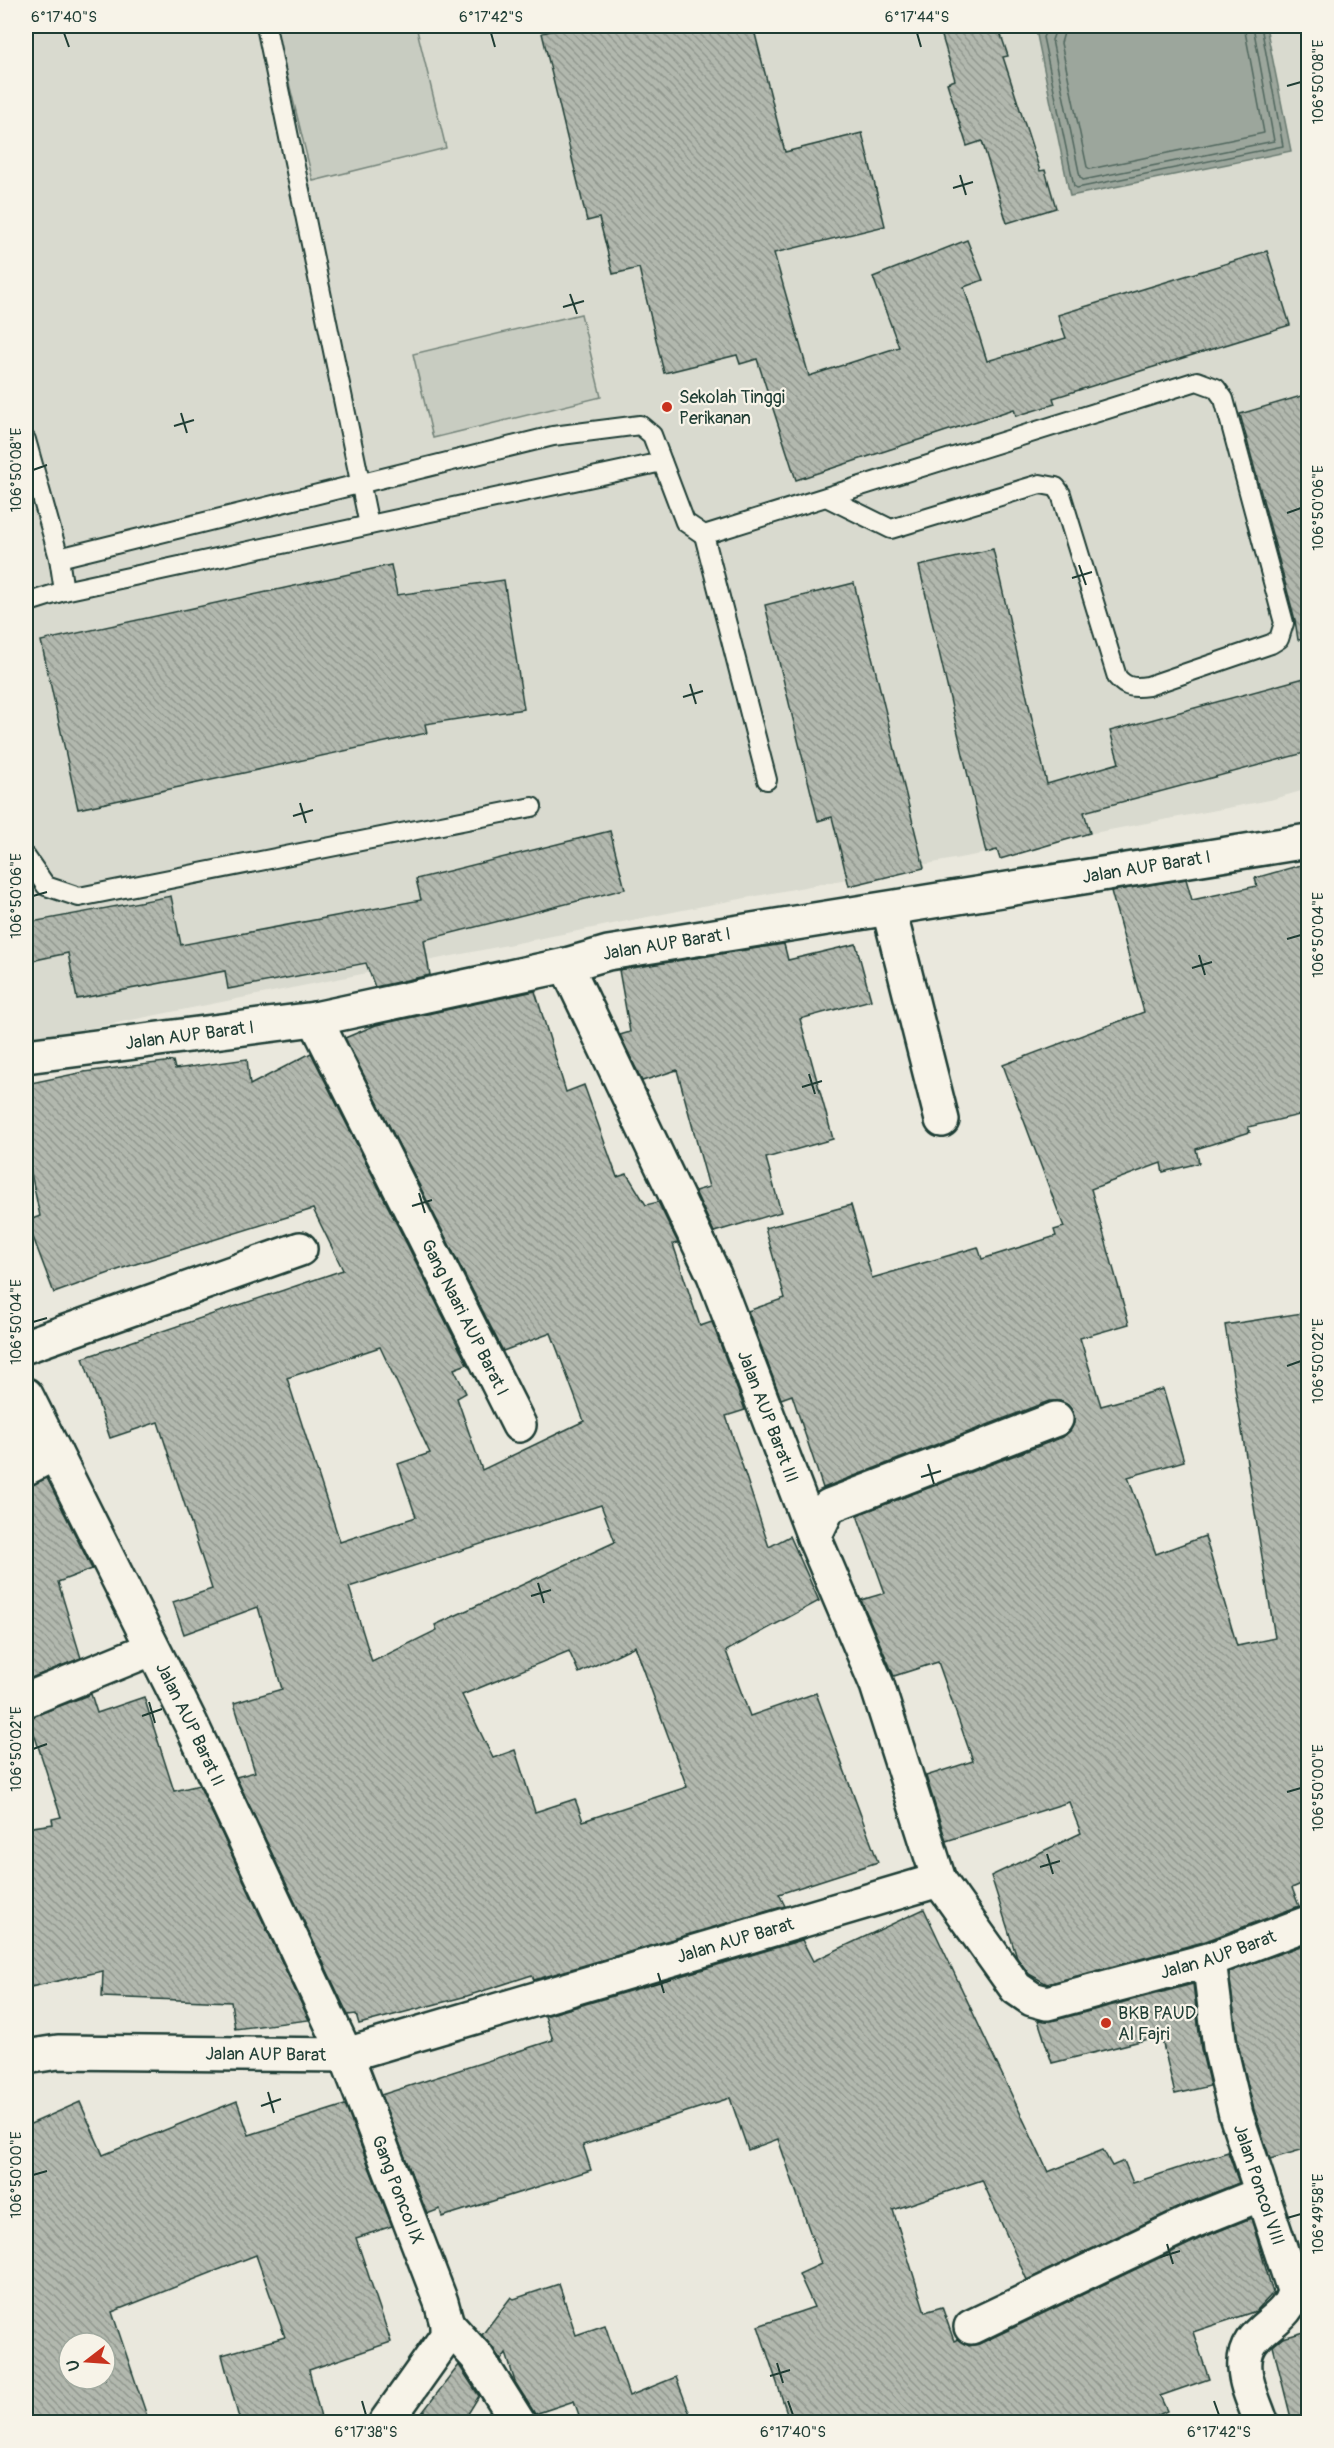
<svg xmlns="http://www.w3.org/2000/svg" width="1334" height="2448" font-family="Pangolin,sans-serif">
  <defs>
    <pattern id="building-back-hatch" width="6" height="6" patternUnits="userSpaceOnUse" patternTransform="scale(1.5)"><rect width="6" height="6" fill="#b2b8ae"/><path d="M-1 5l2 2M0 0l6 6M5-1l2 2" fill="none" stroke="#90978e"/></pattern>
  </defs>
  <rect width="100%" height="100%" fill="#eae8dd"/>
  <filter id="ink" filterUnits="userSpaceOnUse"><feTurbulence type="fractalNoise" baseFrequency=".0167" numOctaves="2"/><feDisplacementMap in="SourceGraphic" scale="12" xChannelSelector="R" yChannelSelector="G"/><feConvolveMatrix kernelMatrix="1 2 1 2 8 2 1 2 1" color-interpolation-filters="sRGB"/></filter>
  <g filter="url(#ink)">
    <path fill="#d9dacf" d="M 26,26 L 1308,26 L 1308,789 L 1270,800 L 703,906 L 26,1041 Z"/>
    <g fill="#c8ccc1" stroke="#74847a" stroke-width="1.5">
      <path d="M 275,26 L 416,26 L 446,148 L 313,181 Z"/>
      <path d="M 581,314 L 601,397 L 433,438 L 413,354 Z"/>
    </g>
    <path fill="#9ca69c" stroke="#6a7c72" stroke-width="1.5" d="M 1057,26 L 1266,26 L 1291,151 L 1070,196 L 1036,30 Z"/>
    <g fill="none" stroke-linecap="round" stroke-linejoin="round">
      <g stroke="#51675e" stroke-width="1.5">
        <path d="M 1049,26 L 1043,37 L 1074,186 L 1077,188 L 1283,146 L 1261,26"/>
        <path d="M 1057,26 L 1052,40 L 1080,177 L 1083,180 L 1274,141 L 1253,26"/>
        <path d="M 1066,26 L 1061,43 L 1087,167 L 1090,169 L 1264,133 L 1244,26"/>
      </g>
    </g>
    <g fill="url(#building-back-hatch)" stroke="#1f3d34" stroke-width="1.5" fill-rule="evenodd">
      <path d="M 572,26 L 753,26 L 785,152 L 862,133 L 885,226 L 774,253 L 809,376 L 899,347 L 873,277 L 967,240 L 983,280 L 964,287 L 987,361 L 1066,338 L 1058,315 L 1267,251 L 1290,325 L 1053,398 L 1055,404 L 1016,416 L 1014,409 L 796,480 L 757,359 L 740,364 L 737,355 L 664,373 L 639,268 L 613,274 L 599,218 L 587,221 L 542,33 Z"/>
      <path d="M 939,26 L 998,26 L 1008,56 L 1003,57 L 1040,171 L 1045,170 L 1056,208 L 1007,223 L 982,141 L 967,146 L 947,83 L 955,80 Z"/>
      <path d="M 1308,394 L 1308,639 L 1298,640 L 1295,620 L 1240,414 Z"/>
      <path d="M 993,549 L 1047,784 L 1119,763 L 1110,731 L 1308,677 L 1308,752 L 1084,812 L 1090,833 L 1000,859 L 997,850 L 986,853 L 919,566 Z"/>
      <path d="M 391,565 L 397,595 L 504,580 L 524,709 L 425,724 L 427,733 L 78,809 L 41,641 Z"/>
      <path d="M 854,583 L 924,868 L 849,886 L 832,817 L 818,821 L 765,605 Z"/>
      <path d="M 610,831 L 625,889 L 424,940 L 430,975 L 375,987 L 366,963 L 228,989 L 225,971 L 77,999 L 68,953 L 26,962 L 26,923 L 171,896 L 181,945 L 421,900 L 416,879 Z"/>
      <path d="M 1308,863 L 1308,1113 L 1248,1127 L 1250,1132 L 1196,1149 L 1199,1163 L 1163,1172 L 1161,1163 L 1091,1189 L 1129,1324 L 1080,1338 L 1101,1406 L 1163,1389 L 1184,1461 L 1128,1477 L 1156,1554 L 1205,1536 L 1237,1646 L 1275,1638 L 1225,1325 L 1302,1313 L 1308,1352 L 1308,1881 L 1292,1888 L 1299,1906 L 1203,1942 L 1047,1984 L 1029,1974 L 1017,1958 L 991,1876 L 1081,1833 L 1069,1802 L 946,1841 L 926,1776 L 973,1761 L 938,1662 L 894,1676 L 861,1600 L 885,1593 L 857,1515 L 1063,1437 L 1070,1431 L 1074,1423 L 1073,1412 L 1068,1405 L 1060,1401 L 1049,1401 L 823,1488 L 792,1395 L 781,1399 L 748,1311 L 785,1298 L 765,1228 L 851,1205 L 872,1278 L 978,1247 L 982,1259 L 1056,1236 L 1054,1230 L 1064,1227 L 1003,1065 L 1144,1012 L 1111,891 L 1186,879 L 1192,900 L 1257,886 L 1255,878 Z"/>
      <path d="M 784,944 L 788,960 L 856,944 L 871,1000 L 800,1019 L 833,1139 L 766,1158 L 781,1212 L 714,1232 L 695,1191 L 709,1187 L 677,1070 L 642,1081 L 620,1035 L 630,1032 L 619,970 Z"/>
      <path d="M 535,991 L 566,1092 L 584,1085 L 617,1177 L 627,1174 L 646,1205 L 658,1202 L 678,1243 L 673,1244 L 700,1326 L 712,1322 L 745,1410 L 726,1416 L 769,1547 L 790,1536 L 819,1601 L 726,1651 L 750,1716 L 816,1693 L 878,1862 L 779,1894 L 785,1906 L 534,1980 L 532,1975 L 467,1996 L 359,2024 L 356,2014 L 348,2015 L 236,1777 L 255,1772 L 234,1703 L 282,1689 L 258,1607 L 184,1634 L 173,1602 L 212,1589 L 158,1422 L 110,1438 L 83,1358 L 343,1270 L 313,1209 L 126,1267 L 54,1293 L 27,1221 L 40,1216 L 26,1149 L 26,1084 L 84,1072 L 173,1061 L 175,1069 L 247,1059 L 250,1085 L 311,1053 L 467,1364 L 454,1369 L 466,1393 L 457,1398 L 482,1470 L 584,1421 L 551,1333 L 503,1351 L 345,1038 L 376,1025 ZM 380,1347 L 430,1453 L 398,1464 L 416,1517 L 340,1542 L 287,1378 ZM 601,1505 L 615,1542 L 435,1625 L 437,1630 L 372,1662 L 349,1587 ZM 635,1646 L 687,1787 L 583,1821 L 575,1799 L 535,1812 L 515,1750 L 493,1758 L 462,1695 L 569,1651 L 579,1673 Z"/>
      <path d="M 47,1478 L 92,1569 L 58,1582 L 81,1658 L 26,1680 L 26,1487 Z"/>
      <path d="M 91,1694 L 97,1713 L 144,1697 L 174,1791 L 199,1785 L 309,2020 L 235,2029 L 231,2002 L 102,1997 L 103,1971 L 26,1988 L 26,1828 L 53,1824 L 52,1819 L 61,1817 L 29,1718 Z"/>
      <path d="M 924,1909 L 1048,2172 L 1103,2150 L 1112,2166 L 1124,2161 L 1133,2183 L 1228,2152 L 1239,2183 L 1183,2205 L 1027,2280 L 982,2180 L 893,2210 L 925,2312 L 942,2307 L 954,2341 L 958,2339 L 969,2346 L 979,2344 L 1199,2239 L 1251,2218 L 1273,2293 L 1256,2311 L 1193,2332 L 1209,2379 L 1160,2396 L 1167,2411 L 1144,2422 L 790,2422 L 758,2326 L 814,2307 L 799,2274 L 821,2264 L 778,2139 L 748,2150 L 730,2098 L 583,2145 L 591,2170 L 442,2217 L 440,2209 L 427,2214 L 381,2095 L 553,2040 L 545,2016 L 802,1940 L 813,1961 Z"/>
      <path d="M 1306,1944 L 1308,1964 L 1308,2148 L 1270,2159 L 1254,2110 L 1238,2044 L 1229,1972 Z"/>
      <path d="M 1193,1984 L 1201,2049 L 1210,2086 L 1175,2094 L 1161,2036 L 1052,2063 L 1038,2020 L 1052,2021 Z"/>
      <path d="M 237,2101 L 249,2135 L 345,2105 L 392,2226 L 356,2238 L 391,2342 L 309,2370 L 322,2422 L 240,2422 L 222,2355 L 285,2337 L 256,2255 L 112,2312 L 149,2422 L 26,2422 L 26,2126 L 80,2102 L 103,2155 ZM 69,2343 L 105,2343 L 105,2379 L 69,2379 Z"/>
      <path d="M 559,2284 L 576,2335 L 605,2325 L 629,2396 L 676,2377 L 693,2422 L 567,2422 L 567,2420 L 579,2415 L 574,2401 L 535,2414 L 515,2382 L 506,2353 L 501,2360 L 482,2335 L 511,2297 L 514,2299 Z"/>
      <path d="M 1308,2331 L 1308,2422 L 1292,2422 L 1273,2346 L 1283,2338 Z"/>
      <path d="M 459,2365 L 479,2396 L 463,2422 L 415,2422 Z"/>
    </g>
    <g fill="none" stroke-linecap="round" stroke-linejoin="round">
      <defs>
        <g id="lane">
          <path d="M 266,26 L 369,525"/>
          <path d="M 26,440 L 59,558 L 64,591"/>
          <path d="M 704,535 L 767,780"/>
          <path d="M 59,558 L 553,436 L 640,425 L 652,435 L 685,522 L 704,535 L 1197,381 L 1216,388 L 1224,399 L 1284,623 L 1279,639 L 1271,644 L 1148,686 C 1134,688 1126,688 1117,677 L 1061,494 L 1056,487 L 1040,484 L 891,529 L 826,497"/>
          <path d="M 26,603 L 64,591 L 662,462"/>
          <path d="M 26,857 L 46,886 L 79,897 L 532,807"/>
        </g>
        <g id="street">
          <path d="M 889,910 L 942,1120"/>
          <path id="s1" d="M 566,965 L 714,1275 L 814,1537 L 877,1685 L 939,1880"/>
          <path id="s2" d="M 315,1019 L 519,1425"/>
          <path id="s3" d="M 26,1056 L 315,1019 L 566,965 L 608,953 L 1308,841"/>
          <path d="M 26,1346 L 300,1249"/>
          <path id="s4" d="M 26,1395 L 191,1724 L 346,2055 L 441,2302 L 447,2324 L 447,2336 L 386,2422"/>
          <path d="M 26,1468 L 55,1453"/>
          <path d="M 814,1537 L 829,1506 L 1056,1419"/>
          <path d="M 26,1700 L 151,1649"/>
          <path id="s5" d="M 1209,1960 L 1220,2047 L 1236,2115 L 1294,2290 C 1289,2325 1241,2327 1245,2369 C 1246,2387 1256,2406 1261,2422"/>
          <path d="M 447,2324 L 477,2357 L 518,2422"/>
          <path d="M 971,2327 L 1191,2222 L 1261,2194"/>
        </g>
        <g id="secondary">
          <path id="s6" d="M 26,2057 L 58,2052 L 346,2055 L 939,1880 L 1016,1988 L 1032,1999 L 1047,2003 L 1209,1960 L 1308,1923"/>
        </g>
      </defs>
      <use href="#lane" stroke="#1f3d34" stroke-width="22"/>
      <use href="#street" stroke="#1f3d34" stroke-width="38"/>
      <use href="#secondary" stroke="#1f3d34" stroke-width="38"/>
      <use href="#lane" stroke="#f7f3e8" stroke-width="18"/>
      <use href="#street" stroke="#f7f3e8" stroke-width="33"/>
      <use href="#secondary" stroke="#f7f3e8" stroke-width="33"/>
    </g>
  </g>
  <path fill="none" stroke="#1f3d34" stroke-width="2" d="M 64,33 L 69,47M 491,33 L 495,47M 917,33 L 921,47M 1287,86 L 1301,82M 960,175 L 966,195M 953,188 L 973,182M 570,294 L 577,314M 563,307 L 584,301M 181,413 L 187,433M 174,426 L 194,420M 33,470 L 47,465M 1287,513 L 1301,508M 1079,565 L 1086,585M 1072,578 L 1092,572M 690,684 L 696,704M 683,697 L 703,691M 300,803 L 306,823M 293,816 L 313,810M 33,896 L 47,892M 1287,939 L 1301,935M 1199,955 L 1205,975M 1192,968 L 1212,962M 809,1074 L 815,1094M 802,1087 L 822,1081M 419,1193 L 425,1213M 412,1206 L 432,1200M 33,1322 L 47,1318M 1287,1366 L 1301,1361M 928,1464 L 934,1484M 921,1477 L 941,1471M 538,1583 L 544,1603M 531,1596 L 551,1590M 149,1702 L 155,1723M 142,1716 L 162,1709M 33,1749 L 47,1744M 1287,1792 L 1301,1788M 1047,1854 L 1053,1874M 1040,1867 L 1060,1861M 658,1973 L 664,1993M 651,1986 L 671,1980M 268,2092 L 274,2113M 261,2106 L 281,2099M 33,2175 L 47,2171M 1287,2218 L 1301,2214M 1167,2244 L 1173,2264M 1160,2257 L 1180,2251M 777,2363 L 783,2383M 770,2376 L 790,2370M 362,2401 L 366,2415M 788,2401 L 793,2415M 1214,2401 L 1219,2415"/>
  <g fill="#c8321e" stroke="#f7f3e8" stroke-width="2">
    <circle cx="667" cy="407" r="6"/>
    <circle cx="1106" cy="2023" r="6"/>
  </g>
  <g text-anchor="middle" stroke-width="4.5" stroke-linejoin="round" paint-order="stroke">
    <g font-size="18" fill="#1f3d34" stroke="#f7f3e8" text-anchor="start">
      <text x="679" y="403">Sekolah Tinggi<tspan x="679" dy="21">Perikanan</tspan></text>
      <text x="1118" y="2019">BKB PAUD<tspan x="1118" dy="21">Al Fajri</tspan></text>
    </g>
    <g font-size="18" fill="#1f3d34" stroke="#f7f3e8">
      <text dy="6" stroke="none"><textPath href="#s3" startOffset="1137">Jalan AUP Barat I</textPath></text>
      <text dy="6" stroke="none"><textPath href="#s3" startOffset="651">Jalan AUP Barat I</textPath></text>
      <text dy="6" stroke="none"><textPath href="#s3" startOffset="165">Jalan AUP Barat I</textPath></text>
      <text dy="6" stroke="none"><textPath href="#s2" startOffset="334">Gang Naari AUP Barat I</textPath></text>
      <text dy="6" stroke="none"><textPath href="#s1" startOffset="495">Jalan AUP Barat III</textPath></text>
      <text dy="6" stroke="none"><textPath href="#s4" startOffset="368">Jalan AUP Barat II</textPath></text>
      <text dy="6" stroke="none"><textPath href="#s6" startOffset="726">Jalan AUP Barat</textPath></text>
      <text dy="6" stroke="none"><textPath href="#s6" startOffset="1284">Jalan AUP Barat</textPath></text>
      <text dy="6" stroke="none"><textPath href="#s6" startOffset="240">Jalan AUP Barat</textPath></text>
      <text dy="6" stroke="none"><textPath href="#s5" startOffset="231">Jalan Poncol VIII</textPath></text>
      <text dy="6" stroke="none"><textPath href="#s4" startOffset="878">Gang Poncol IX</textPath></text>
    </g>
  </g>
  <rect width="1334" height="2448" fill="none" stroke="#f7f3e8" stroke-width="66"/>
  <g transform="translate(87 2361) rotate(253)"><circle r="28" fill="#f7f3e8" stroke="#a1aaa0" stroke-width="1.5"/>
  <path d="M0-4.5L10 22L0 15L-10 22Z" fill="#c8321e"/>
  <text y="-9" font-size="16" font-weight="bold" text-anchor="middle" fill="#1f3d34">U</text>
  </g>
  <rect x="33" y="33" width="1268" height="2382" fill="none" stroke="#1f3d34" stroke-width="2"/>
  <g font-size="15" text-anchor="middle" fill="#1f3d34">
    <text x="64" y="22">6°17'40"S</text>
    <text x="491" y="22">6°17'42"S</text>
    <text x="917" y="22">6°17'44"S</text>
    <text transform="translate(1318 82) rotate(-90)" y="5">106°50'08"E</text>
    <text transform="translate(16 470) rotate(-90)" y="5">106°50'08"E</text>
    <text transform="translate(1318 508) rotate(-90)" y="5">106°50'06"E</text>
    <text transform="translate(16 896) rotate(-90)" y="5">106°50'06"E</text>
    <text transform="translate(1318 935) rotate(-90)" y="5">106°50'04"E</text>
    <text transform="translate(16 1322) rotate(-90)" y="5">106°50'04"E</text>
    <text transform="translate(1318 1361) rotate(-90)" y="5">106°50'02"E</text>
    <text transform="translate(16 1749) rotate(-90)" y="5">106°50'02"E</text>
    <text transform="translate(1318 1788) rotate(-90)" y="5">106°50'00"E</text>
    <text transform="translate(16 2175) rotate(-90)" y="5">106°50'00"E</text>
    <text transform="translate(1318 2214) rotate(-90)" y="5">106°49'58"E</text>
    <text x="366" y="2437">6°17'38"S</text>
    <text x="793" y="2437">6°17'40"S</text>
    <text x="1219" y="2437">6°17'42"S</text>
  </g>
</svg>
